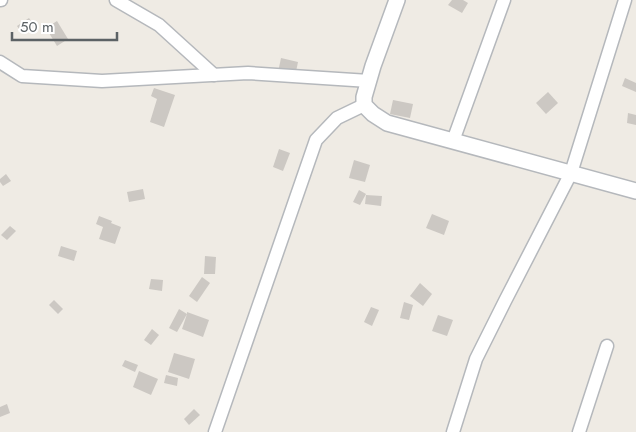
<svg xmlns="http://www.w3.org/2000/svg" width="636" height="432" font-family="Jost,sans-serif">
  <rect width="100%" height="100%" fill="#efebe4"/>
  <g fill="#ccc8c3">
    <path d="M 452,0 L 463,0 L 468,3 L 462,13 L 448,5 Z"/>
    <path d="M 29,18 L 34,25 L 22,33 L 17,26 Z"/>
    <path d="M 57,21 L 68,39 L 57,46 L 46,28 Z"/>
    <path d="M 281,58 L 298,62 L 294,81 L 277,77 Z"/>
    <path d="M 625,78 L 636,83 L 636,92 L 622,86 Z"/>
    <path d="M 154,88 L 175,95 L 164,127 L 150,122 L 157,99 L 151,96 Z"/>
    <path d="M 548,92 L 558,103 L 546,114 L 536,103 Z"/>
    <path d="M 393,100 L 413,104 L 410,118 L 390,114 Z"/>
    <path d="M 628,113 L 636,115 L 636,125 L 627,123 Z"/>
    <path d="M 279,149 L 290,153 L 283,171 L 273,167 Z"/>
    <path d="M 354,160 L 370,165 L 365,182 L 349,178 Z"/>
    <path d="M 6,174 L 11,181 L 3,186 L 0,182 L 0,179 Z"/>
    <path d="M 143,189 L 145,199 L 129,202 L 127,192 Z"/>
    <path d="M 359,190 L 366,194 L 360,205 L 353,202 Z"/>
    <path d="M 366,195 L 382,196 L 381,206 L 365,204 Z"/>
    <path d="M 432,214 L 449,221 L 444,235 L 426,228 Z"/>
    <path d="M 99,216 L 112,221 L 111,223 L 121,227 L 115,244 L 99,239 L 103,227 L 96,224 Z"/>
    <path d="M 10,226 L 16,231 L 7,240 L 1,235 Z"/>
    <path d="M 61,246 L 77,251 L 74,261 L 58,256 Z"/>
    <path d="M 205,256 L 216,257 L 215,274 L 204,274 Z"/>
    <path d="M 202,277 L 210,283 L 197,302 L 189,296 Z"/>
    <path d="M 151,279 L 163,280 L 162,291 L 149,289 Z"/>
    <path d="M 420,283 L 432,294 L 423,306 L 410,296 Z"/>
    <path d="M 54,300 L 63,309 L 58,314 L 49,305 Z"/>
    <path d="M 404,302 L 413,305 L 409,320 L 400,318 Z"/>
    <path d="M 371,307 L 379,310 L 372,326 L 364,322 Z"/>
    <path d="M 179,309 L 187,314 L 187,312 L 209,320 L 203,337 L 182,329 L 187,314 L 177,332 L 169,328 Z"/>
    <path d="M 438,315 L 453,320 L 447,336 L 432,331 Z"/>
    <path d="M 152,329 L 159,335 L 151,345 L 144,340 Z"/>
    <path d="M 174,353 L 195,359 L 189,379 L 168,372 Z"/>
    <path d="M 125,360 L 138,365 L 135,372 L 122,366 Z"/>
    <path d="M 139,371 L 158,379 L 151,395 L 133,387 Z"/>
    <path d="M 166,375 L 178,378 L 177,386 L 164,383 Z"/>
    <path d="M 7,404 L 10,413 L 0,417 L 0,407 Z"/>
    <path d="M 194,409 L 200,415 L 189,425 L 184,419 Z"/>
  </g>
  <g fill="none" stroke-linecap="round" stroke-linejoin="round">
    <defs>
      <g id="minor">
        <path d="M 0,0 L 1,0"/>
        <path d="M 116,0 L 159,25 L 214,75"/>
        <path d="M 0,62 L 22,76 L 102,81 L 248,73 L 369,81"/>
        <path d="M 453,141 L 504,0"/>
        <path d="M 215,432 L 316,140 L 337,118 L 364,105"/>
        <path d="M 453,432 L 476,359 L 505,301 L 571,173 L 625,0"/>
        <path d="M 579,432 L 607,346"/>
      </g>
      <path id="tertiary" d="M 397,0 L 373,66 L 364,97 L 364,105 L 373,114 L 387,123 L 636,191"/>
    </defs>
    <use href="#minor" stroke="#b5b8bc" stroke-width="15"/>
    <use href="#tertiary" stroke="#b5b8bc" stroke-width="18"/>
    <use href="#minor" stroke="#fff" stroke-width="12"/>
    <use href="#tertiary" stroke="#fff" stroke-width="15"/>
  </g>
  <path d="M12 32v8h105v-8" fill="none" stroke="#5c6265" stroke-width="2.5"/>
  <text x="20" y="32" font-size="15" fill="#5c6265" stroke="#ffffff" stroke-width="4" paint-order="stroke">50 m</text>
</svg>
